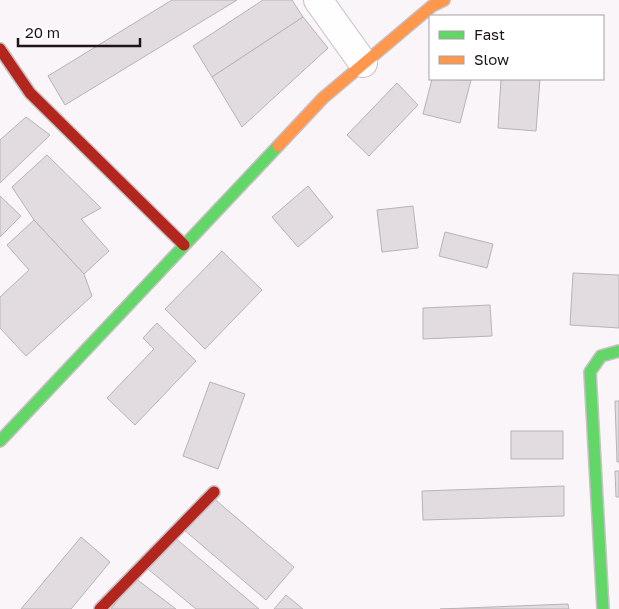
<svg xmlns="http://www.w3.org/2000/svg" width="619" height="609" font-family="'Golos Text',sans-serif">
  <rect width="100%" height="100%" fill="#faf5f8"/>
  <g fill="#e2dbdf" stroke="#b9b2b7">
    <path d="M 172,0 L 237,0 L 65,105 L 48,76 Z"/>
    <path d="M 263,0 L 292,0 L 303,17 L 212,77 L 193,46 Z"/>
    <path d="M 303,17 L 328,48 L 242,127 L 212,77 Z"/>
    <path d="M 432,79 L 471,80 L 460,123 L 423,114 Z"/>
    <path d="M 501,79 L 540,79 L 536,131 L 498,128 Z"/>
    <path d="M 397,83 L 418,105 L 369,156 L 347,135 Z"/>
    <path d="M 26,117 L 50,135 L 0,183 L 0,140 Z"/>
    <path d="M 47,155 L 101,208 L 81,219 L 109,251 L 84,274 L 34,220 L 12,187 Z"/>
    <path d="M 308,186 L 333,217 L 298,247 L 272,217 Z"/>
    <path d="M 0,196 L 21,216 L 0,237 Z"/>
    <path d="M 413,206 L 418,248 L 382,252 L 377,210 Z"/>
    <path d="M 34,220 L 84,274 L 92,296 L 26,356 L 0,328 L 0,297 L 29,270 L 7,245 Z"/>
    <path d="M 445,232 L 493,244 L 487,268 L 439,256 Z"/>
    <path d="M 222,251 L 262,290 L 205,349 L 165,309 Z"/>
    <path d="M 573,273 L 619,275 L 619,328 L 570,325 Z"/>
    <path d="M 490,305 L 492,336 L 423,339 L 423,308 Z"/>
    <path d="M 157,323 L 196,361 L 135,425 L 107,398 L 154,349 L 143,338 Z"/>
    <path d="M 210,382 L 245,394 L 218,469 L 183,456 Z"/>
    <path d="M 615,401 L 619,401 L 619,462 L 617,462 Z"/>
    <rect x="511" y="431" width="52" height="28"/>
    <path d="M 615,471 L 619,471 L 619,497 L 616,497 Z"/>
    <path d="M 564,486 L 564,516 L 423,520 L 422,491 Z"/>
    <path d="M 211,496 L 294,567 L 266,600 L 183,529 Z"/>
    <path d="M 81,537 L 110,562 L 71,609 L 21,609 Z"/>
    <path d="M 174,537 L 259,609 L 196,609 L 148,569 Z"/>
    <path d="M 135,578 L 176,609 L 111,609 Z"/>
    <path d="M 286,595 L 303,609 L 274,609 Z"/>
    <path d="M 568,604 L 569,609 L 440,609 Z"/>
  </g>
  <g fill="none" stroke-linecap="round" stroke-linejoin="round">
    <defs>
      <path id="street" d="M 318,0 L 363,63"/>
      <g id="fast">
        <path d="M 0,441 L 278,146"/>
        <path d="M 603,609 L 590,372 L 601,356 L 619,351"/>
      </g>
      <path id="slow" d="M 278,146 L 323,98 L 432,6 L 444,0"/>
      <g id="jam">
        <path d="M 0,49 L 30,93 L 184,245"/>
        <path d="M 100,609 L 214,492"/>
      </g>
    </defs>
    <use href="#street" stroke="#c7c0c5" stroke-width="30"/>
    <use href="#fast" stroke="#c7c0c5" stroke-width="14"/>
    <use href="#slow" stroke="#c7c0c5" stroke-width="14"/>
    <use href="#jam" stroke="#c7c0c5" stroke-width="14"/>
    <use href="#street" stroke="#fefefe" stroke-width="28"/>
    <use href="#fast" stroke="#63d668" stroke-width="11"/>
    <use href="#slow" stroke="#ff974d" stroke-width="11"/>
    <use href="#jam" stroke="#b3261e" stroke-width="11"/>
  </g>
  <rect x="429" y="15" width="175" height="65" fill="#ffffff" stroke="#a5a1a4"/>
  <rect x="439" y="31" width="25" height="8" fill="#63d668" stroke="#a5a1a4"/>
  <text x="474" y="40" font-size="15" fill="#1e151b">Fast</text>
  <rect x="439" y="56" width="25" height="8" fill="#ff974d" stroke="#a5a1a4"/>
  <text x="474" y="65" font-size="15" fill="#1e151b">Slow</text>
  <path d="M18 38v8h122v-8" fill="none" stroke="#1e151b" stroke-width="2.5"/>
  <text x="25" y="38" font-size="15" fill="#1e151b" stroke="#ffffff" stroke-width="4" paint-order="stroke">20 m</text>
</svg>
